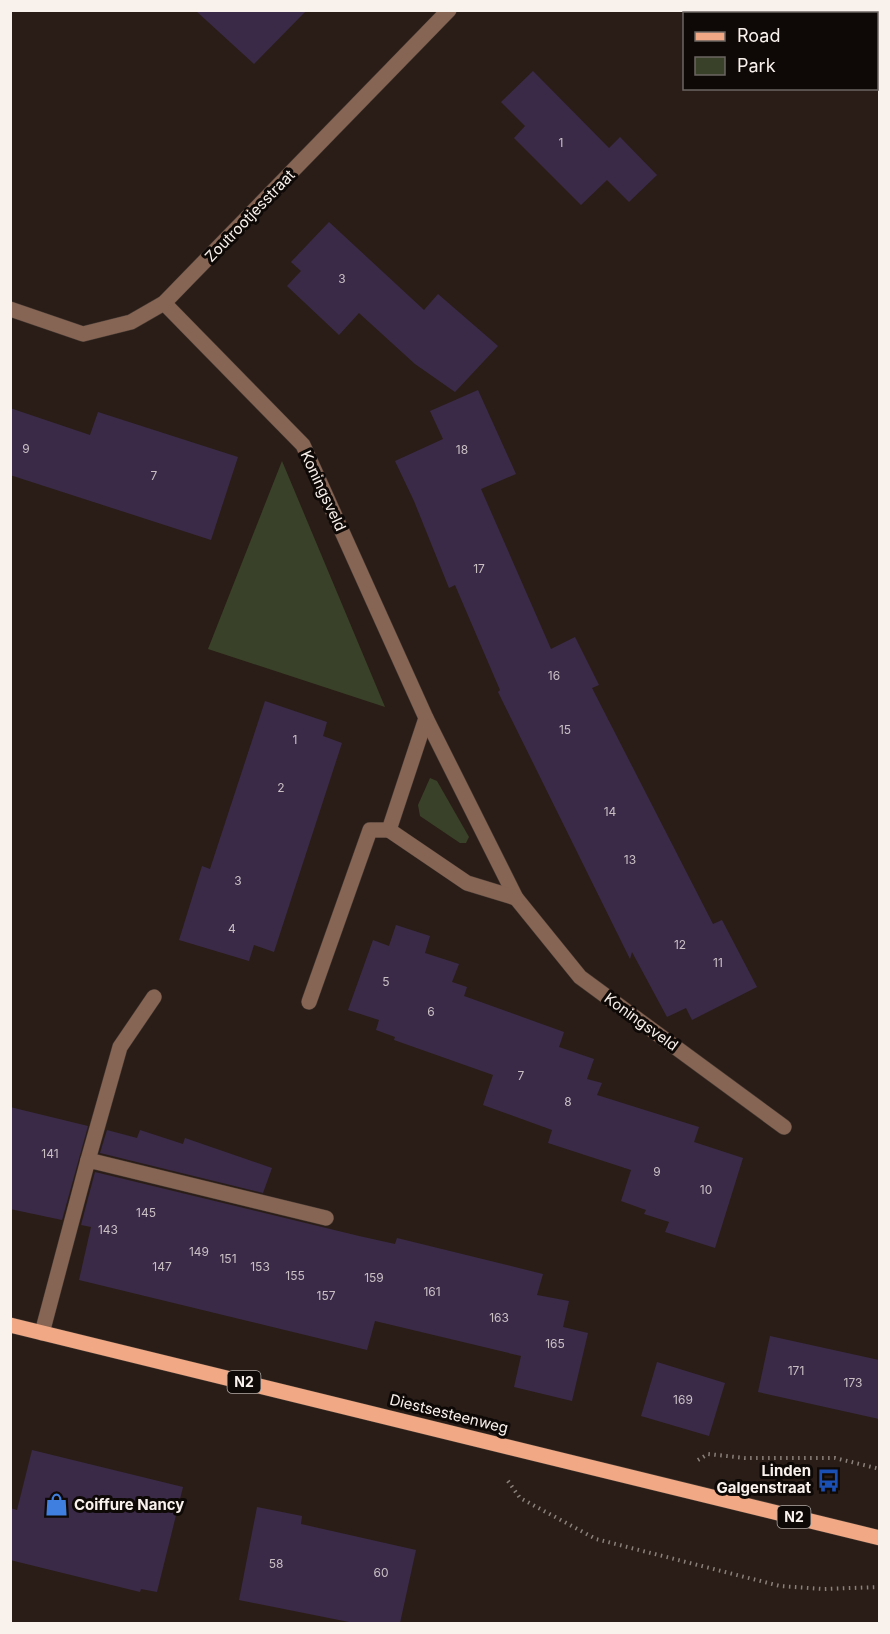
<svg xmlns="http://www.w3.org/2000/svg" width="890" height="1634" font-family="Inter,sans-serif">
  <rect width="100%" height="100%" fill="#2a1d17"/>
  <g fill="#394228">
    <path d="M 282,461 L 385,707 L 208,649 Z"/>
    <path d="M 430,778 L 437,781 L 469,837 L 466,843 L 460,843 L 420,816 L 418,805 Z"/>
  </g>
  <g fill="#3a2a48">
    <path d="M 195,10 L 307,10 L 254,64 Z"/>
    <path d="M 533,71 L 609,148 L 620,137 L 657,175 L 629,202 L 607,180 L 581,205 L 514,138 L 525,126 L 501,102 Z"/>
    <path d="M 329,222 L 424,310 L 438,294 L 498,346 L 455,392 L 415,364 L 359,313 L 339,335 L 287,286 L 301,271 L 291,262 Z"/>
    <path d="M 478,390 L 516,474 L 481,489 L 551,649 L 575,637 L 599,685 L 592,688 L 713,924 L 722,920 L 757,987 L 692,1020 L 686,1008 L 667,1017 L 632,952 L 630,959 L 498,692 L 500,690 L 455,585 L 449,588 L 414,501 L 395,461 L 443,439 L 430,411 Z"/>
    <path d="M 10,408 L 90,435 L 98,412 L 238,457 L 211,540 L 10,475 Z"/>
    <path d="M 265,701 L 327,722 L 323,736 L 342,743 L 274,952 L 254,945 L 249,961 L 179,940 L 202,866 L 210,869 Z"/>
    <path d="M 396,925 L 430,936 L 425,953 L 459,964 L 452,982 L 467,987 L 464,996 L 564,1032 L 559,1047 L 594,1059 L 587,1079 L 602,1083 L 597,1095 L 699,1127 L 694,1142 L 743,1158 L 715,1248 L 665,1232 L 669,1222 L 644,1214 L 646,1210 L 621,1201 L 631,1170 L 548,1143 L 552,1130 L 483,1105 L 493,1075 L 394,1040 L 395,1037 L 376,1030 L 379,1020 L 348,1010 L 373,940 L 389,946 Z"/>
    <path d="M 10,1107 L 88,1126 L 62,1220 L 10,1209 Z"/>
    <path d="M 107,1130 L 137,1138 L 140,1130 L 183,1144 L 185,1138 L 272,1168 L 263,1193 L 100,1153 Z"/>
    <path d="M 95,1172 L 359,1236 L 395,1244 L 397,1238 L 543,1274 L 537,1295 L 569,1301 L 563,1327 L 588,1333 L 572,1401 L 514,1387 L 521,1356 L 375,1321 L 367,1350 L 79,1280 L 91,1227 L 81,1225 Z"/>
    <path d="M 770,1336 L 879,1360 L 879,1419 L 758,1392 Z"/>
    <path d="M 657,1362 L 725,1383 L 709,1436 L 641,1416 Z"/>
    <path d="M 32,1450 L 183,1487 L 157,1592 L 141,1589 L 140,1592 L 10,1560 L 10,1508 L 17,1510 Z"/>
    <path d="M 257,1507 L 302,1516 L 301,1524 L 416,1550 L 400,1623 L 354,1623 L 239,1600 Z"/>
  </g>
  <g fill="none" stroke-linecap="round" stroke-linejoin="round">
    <defs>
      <g id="service">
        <path d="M 309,1002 L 370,830 L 389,830"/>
        <path d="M 88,1160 L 120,1047 L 154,997"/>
        <path d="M 42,1333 L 88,1160 L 326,1218"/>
      </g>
      <g id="minor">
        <path d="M 164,303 L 303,445 L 426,718 L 516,898 L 580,977 L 784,1127"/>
        <path d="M 10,309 L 83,334 L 131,322 L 164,303 L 449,10"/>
        <path d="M 426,718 L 389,830 L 467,883 L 516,898"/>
      </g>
      <path id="primary" d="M 10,1325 L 880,1538"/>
    </defs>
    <use href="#service" stroke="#473b35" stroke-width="16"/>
    <use href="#minor" stroke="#473b35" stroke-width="16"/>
    <use href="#primary" stroke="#473b35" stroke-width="16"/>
    <g stroke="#8b817b" stroke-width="4" stroke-dasharray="1.5 4.5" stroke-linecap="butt">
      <path d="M 698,1460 L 708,1454 L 745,1458 L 835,1458 L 880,1469"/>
      <path d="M 508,1481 L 520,1498 L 596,1539 L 780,1586 L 823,1589 L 880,1587"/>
    </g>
    <use href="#service" stroke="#876554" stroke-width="15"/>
    <use href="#minor" stroke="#876554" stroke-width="15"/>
    <use href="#primary" stroke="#f1a985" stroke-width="15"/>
  </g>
  <defs>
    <symbol id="bus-bare" viewBox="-9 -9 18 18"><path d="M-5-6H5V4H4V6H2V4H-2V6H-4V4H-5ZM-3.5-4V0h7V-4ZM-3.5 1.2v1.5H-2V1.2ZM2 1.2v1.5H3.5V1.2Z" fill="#1a4fb4" stroke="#0e0907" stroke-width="2.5" paint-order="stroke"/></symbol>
    <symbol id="shop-bare" viewBox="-9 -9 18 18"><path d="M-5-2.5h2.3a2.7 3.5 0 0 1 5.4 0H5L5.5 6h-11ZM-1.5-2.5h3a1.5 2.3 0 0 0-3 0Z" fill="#3f7fe0" stroke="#0e0907" stroke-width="2.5" paint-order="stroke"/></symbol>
  </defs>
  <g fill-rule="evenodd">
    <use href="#bus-bare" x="812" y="1464" width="33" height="33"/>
    <use href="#shop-bare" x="40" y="1488" width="33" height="33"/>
  </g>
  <g text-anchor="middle" stroke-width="6" stroke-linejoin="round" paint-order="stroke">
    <g font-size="12" fill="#c9bfc3">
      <text x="561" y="147">1</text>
      <text x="342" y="283">3</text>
      <text x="26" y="453">9</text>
      <text x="462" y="454">18</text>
      <text x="154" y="480">7</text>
      <text x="479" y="573">17</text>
      <text x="554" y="680">16</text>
      <text x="565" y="734">15</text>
      <text x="295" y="744">1</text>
      <text x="281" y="792">2</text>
      <text x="610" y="816">14</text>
      <text x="630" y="864">13</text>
      <text x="238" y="885">3</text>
      <text x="232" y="933">4</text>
      <text x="680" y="949">12</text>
      <text x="718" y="967">11</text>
      <text x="386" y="986">5</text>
      <text x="431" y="1016">6</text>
      <text x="521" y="1080">7</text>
      <text x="568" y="1106">8</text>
      <text x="50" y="1158">141</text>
      <text x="657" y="1176">9</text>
      <text x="706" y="1194">10</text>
      <text x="146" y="1217">145</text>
      <text x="108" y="1234">143</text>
      <text x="199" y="1256">149</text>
      <text x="228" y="1263">151</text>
      <text x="162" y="1271">147</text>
      <text x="260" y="1271">153</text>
      <text x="295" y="1280">155</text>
      <text x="374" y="1282">159</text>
      <text x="432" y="1296">161</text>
      <text x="326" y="1300">157</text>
      <text x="499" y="1322">163</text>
      <text x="555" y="1348">165</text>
      <text x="796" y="1375">171</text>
      <text x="853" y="1387">173</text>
      <text x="683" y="1404">169</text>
      <text x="276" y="1568">58</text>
      <text x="381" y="1577">60</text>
    </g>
    <g fill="#0e0907" stroke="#b2aba7" stroke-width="1.5">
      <rect x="227.5" y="1371" width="33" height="22" rx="4.5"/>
      <rect x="777.5" y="1506" width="33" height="22" rx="4.5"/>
    </g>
    <g font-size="14" font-weight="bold" fill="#f9f1ec">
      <text x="244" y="1387">N2</text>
      <text x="794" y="1522">N2</text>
    </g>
    <g font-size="15" fill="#f9f1ec" stroke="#0e0907">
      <text transform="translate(250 216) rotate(-46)" y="5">Zoutrootjesstraat</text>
      <text transform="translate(323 491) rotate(65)" y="5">Koningsveld</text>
      <text transform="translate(641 1022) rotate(36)" y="5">Koningsveld</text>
      <text transform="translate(449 1414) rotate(14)" y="5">Diestsesteenweg</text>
    </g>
    <g font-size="15" font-weight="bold" fill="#f9f1ec" stroke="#0e0907" text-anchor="end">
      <text x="811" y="1476">Linden<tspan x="811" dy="17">Galgenstraat</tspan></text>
      <text x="74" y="1510" text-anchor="start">Coiffure Nancy</text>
    </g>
  </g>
  <rect width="890" height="1634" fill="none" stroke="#f9f1ec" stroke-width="24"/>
  <rect x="683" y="12" width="195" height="78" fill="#0e0907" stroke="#6c6663" stroke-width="1.5"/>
  <rect x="695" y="32" width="30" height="9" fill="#f1a985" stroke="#6c6663" stroke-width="1.5"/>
  <text x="737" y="42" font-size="18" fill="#f9f1ec">Road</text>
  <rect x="695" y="57" width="30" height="18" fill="#394228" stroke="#6c6663" stroke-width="1.5"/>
  <text x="737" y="72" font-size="18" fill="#f9f1ec">Park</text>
</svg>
